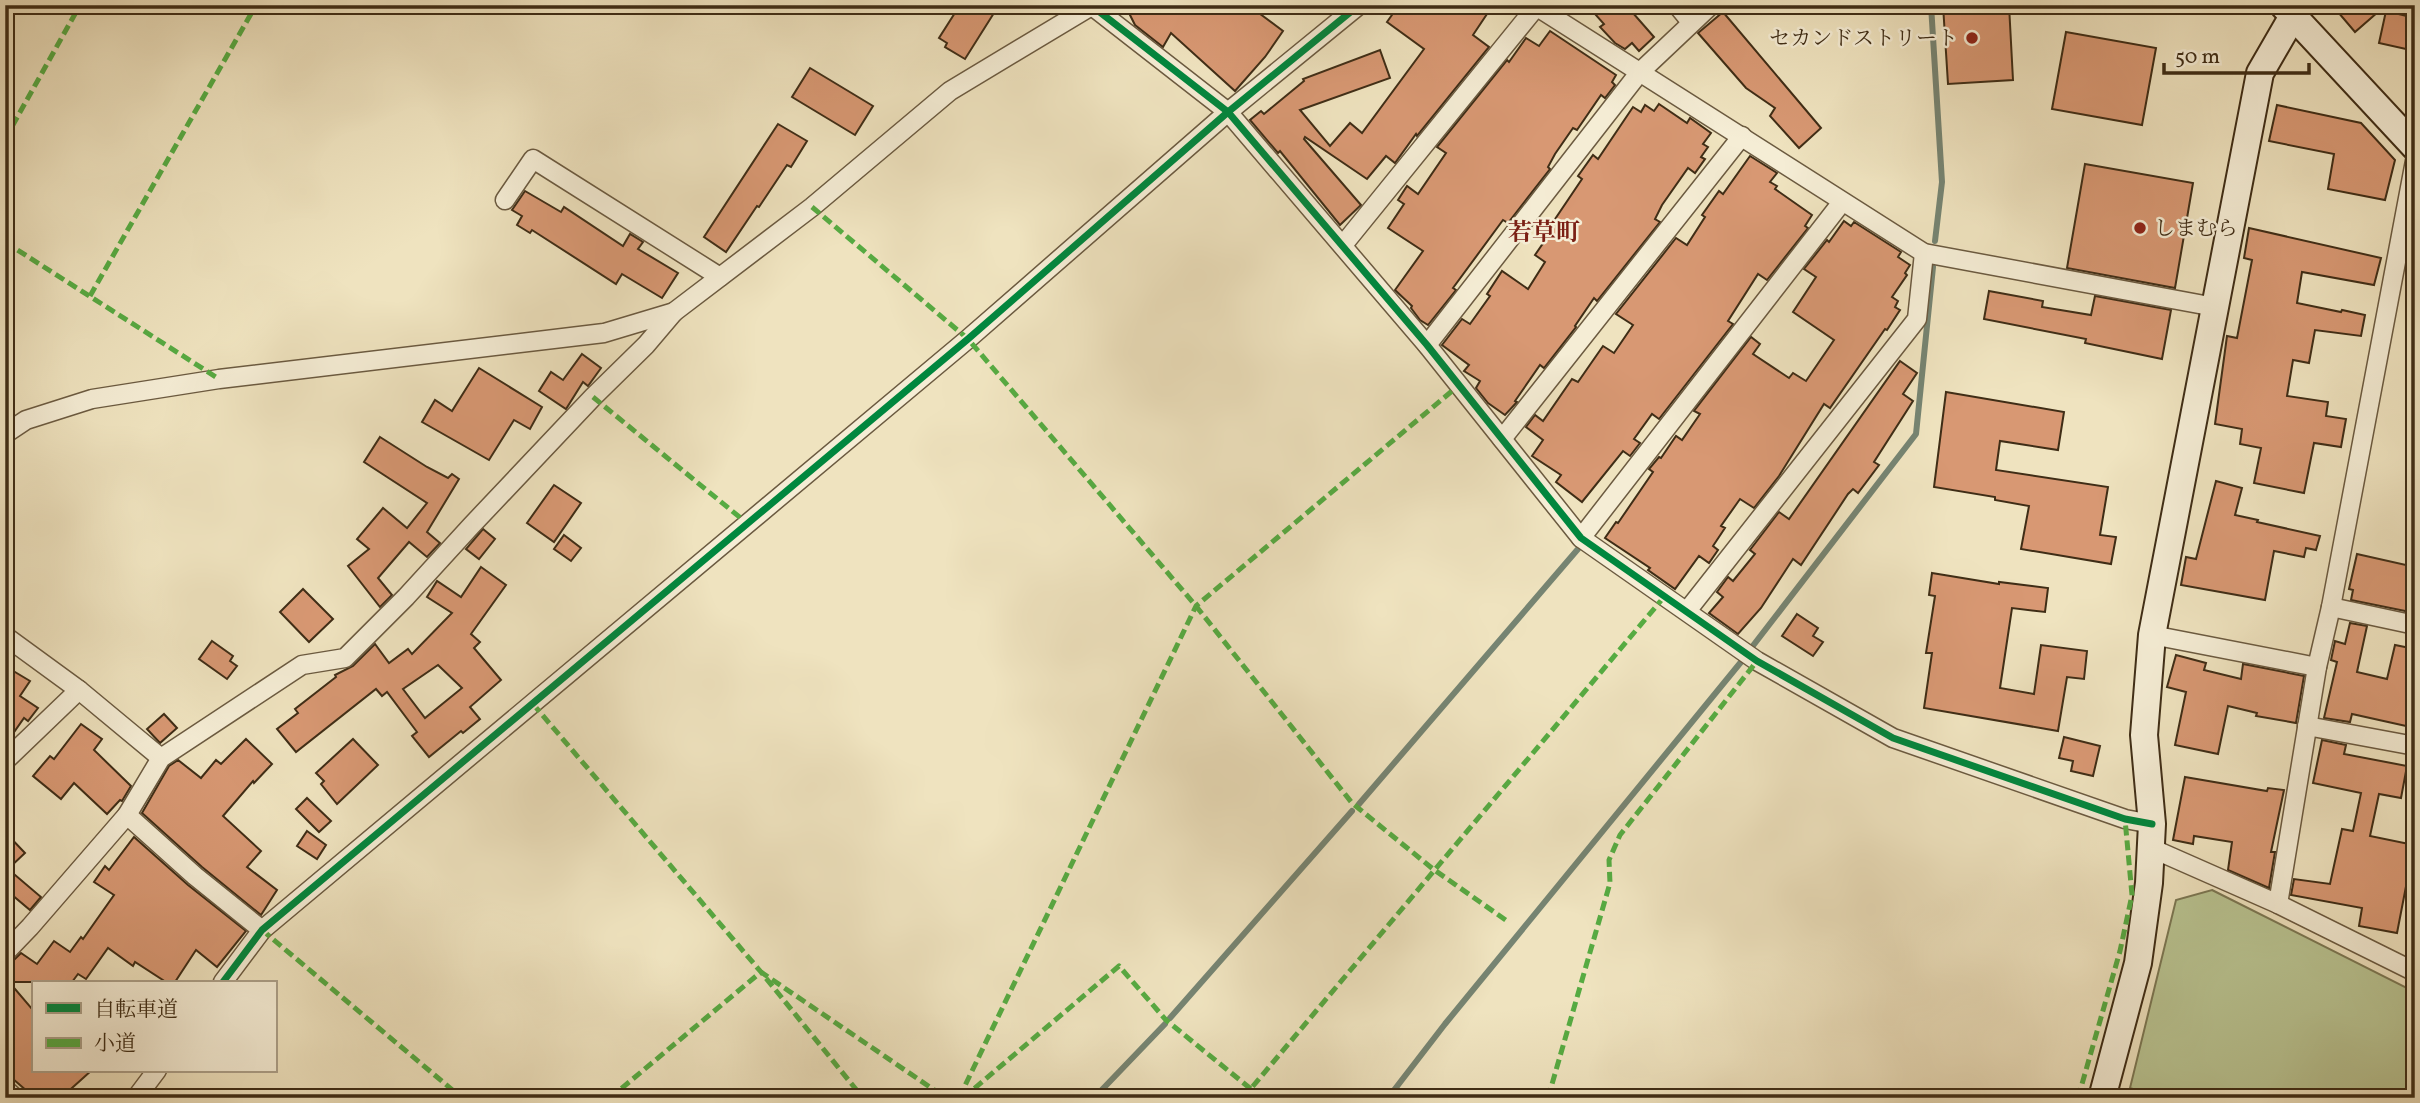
<svg xmlns="http://www.w3.org/2000/svg" width="2420" height="1103" font-family="Vollkorn,'Noto Serif JP',serif">
  <rect width="100%" height="100%" fill="#efe3bf"/>
  <filter id="stains"><feTurbulence type="fractalNoise" baseFrequency=".00286" numOctaves="4"/><feColorMatrix values="0 0 0 0 .2 0 0 0 0 .09 0 0 0 0 .02 0 0 0 .5 -.17"/></filter>
  <radialGradient id="worn" r=".72"><stop offset=".6" stop-color="#630" stop-opacity="0"/><stop offset="1" stop-color="#630" stop-opacity=".3"/></radialGradient>
  <path fill="#b9c492" stroke="#7c7854" stroke-width="2" d="M 2212,890 L 2415,992 L 2415,1098 L 2158,1098 L 2130,1088 L 2176,900 Z"/>
  <g fill="none" stroke-linecap="round" stroke-linejoin="round">
    <g stroke="#768472" stroke-width="6">
      <path d="M 1931,5 L 1942,182 L 1935,241"/>
      <path d="M 1752,647 L 1916,434 L 1933,267"/>
      <path d="M 1359,804 L 1578,549"/>
      <path d="M 1170,1018 L 1352,811"/>
      <path d="M 1094,1098 L 1165,1024"/>
      <path d="M 1388,1098 L 1445,1024 L 1741,662"/>
    </g>
  </g>
  <g fill="#d89873" stroke="#3f2d16" stroke-width="2" fill-rule="evenodd">
    <path d="M 960,5 L 999,5 L 965,59 L 945,47 L 947,43 L 939,38 Z"/>
    <path d="M 1125,5 L 1248,5 L 1283,31 L 1265,57 L 1235,91 L 1171,33 L 1163,47 L 1135,25 Z"/>
    <path d="M 1399,5 L 1493,5 L 1473,35 L 1489,47 L 1417,136 L 1416,134 L 1395,163 L 1386,156 L 1367,179 L 1305,137 L 1304,139 L 1361,205 L 1340,225 L 1280,151 L 1278,153 L 1250,120 L 1261,111 L 1264,114 L 1304,81 L 1303,79 L 1380,50 L 1390,78 L 1300,110 L 1330,146 L 1350,123 L 1362,133 L 1424,49 L 1387,22 Z"/>
    <path d="M 1587,5 L 1626,5 L 1654,37 L 1639,51 L 1632,43 L 1625,49 L 1615,43 L 1600,27 L 1604,24 Z"/>
    <path d="M 1943,5 L 2009,5 L 2013,80 L 1948,84 Z"/>
    <path d="M 2332,5 L 2386,5 L 2355,32 Z"/>
    <path d="M 2386,11 L 2415,18 L 2415,51 L 2379,43 Z"/>
    <path d="M 1723,12 L 1821,128 L 1799,148 L 1770,116 L 1775,108 L 1746,88 L 1698,33 Z"/>
    <path d="M 1550,31 L 1616,75 L 1612,82 L 1615,85 L 1605,98 L 1601,95 L 1577,130 L 1573,128 L 1555,154 L 1548,167 L 1550,169 L 1508,223 L 1503,220 L 1453,288 L 1456,290 L 1428,325 L 1420,320 L 1411,308 L 1412,306 L 1395,290 L 1423,251 L 1388,228 L 1404,204 L 1398,200 L 1407,186 L 1418,194 L 1446,153 L 1437,147 L 1507,60 L 1509,62 L 1526,38 L 1539,46 Z"/>
    <path d="M 2066,32 L 2156,48 L 2142,125 L 2052,109 Z"/>
    <path d="M 810,68 L 873,106 L 855,135 L 792,97 Z"/>
    <path d="M 1659,104 L 1687,123 L 1690,118 L 1711,133 L 1703,144 L 1708,147 L 1701,157 L 1705,159 L 1695,173 L 1688,168 L 1662,205 L 1655,219 L 1660,222 L 1597,301 L 1594,298 L 1575,326 L 1576,327 L 1544,368 L 1540,365 L 1515,401 L 1517,402 L 1505,415 L 1488,403 L 1476,388 L 1480,381 L 1464,371 L 1469,365 L 1442,345 L 1462,319 L 1470,324 L 1490,296 L 1487,294 L 1502,271 L 1528,289 L 1545,262 L 1535,255 L 1548,236 L 1545,234 L 1582,179 L 1578,176 L 1593,155 L 1598,159 L 1633,107 L 1641,112 L 1645,105 L 1654,111 Z"/>
    <path d="M 2277,105 L 2361,123 L 2395,160 L 2385,200 L 2328,189 L 2334,154 L 2269,141 Z"/>
    <path d="M 778,124 L 807,141 L 791,167 L 787,165 L 759,207 L 757,206 L 726,252 L 704,237 Z"/>
    <path d="M 1750,156 L 1777,173 L 1770,182 L 1777,186 L 1775,189 L 1812,215 L 1805,226 L 1808,228 L 1767,280 L 1758,274 L 1728,321 L 1733,324 L 1659,419 L 1652,414 L 1634,439 L 1640,443 L 1630,456 L 1623,451 L 1582,502 L 1556,482 L 1561,475 L 1532,456 L 1543,440 L 1526,427 L 1535,415 L 1543,421 L 1572,379 L 1578,382 L 1603,346 L 1614,353 L 1633,325 L 1616,314 L 1676,238 L 1687,245 L 1705,217 L 1702,215 L 1719,191 L 1723,194 Z"/>
    <path d="M 2085,164 L 2193,183 L 2175,288 L 2067,268 Z"/>
    <path d="M 525,191 L 561,212 L 564,207 L 623,246 L 630,234 L 643,242 L 638,249 L 678,273 L 662,298 L 622,274 L 616,284 L 532,230 L 530,233 L 517,225 L 522,216 L 512,210 Z"/>
    <path d="M 1844,221 L 1851,226 L 1854,222 L 1901,252 L 1898,257 L 1910,265 L 1905,273 L 1907,275 L 1892,297 L 1898,301 L 1895,307 L 1900,310 L 1887,330 L 1885,329 L 1830,408 L 1824,404 L 1779,476 L 1754,508 L 1740,499 L 1721,526 L 1725,528 L 1713,546 L 1718,550 L 1709,563 L 1699,556 L 1675,589 L 1648,570 L 1650,568 L 1605,538 L 1616,522 L 1618,523 L 1653,472 L 1649,469 L 1659,457 L 1661,458 L 1676,436 L 1682,440 L 1700,414 L 1694,411 L 1751,337 L 1760,344 L 1753,354 L 1789,378 L 1793,373 L 1806,381 L 1834,340 L 1793,312 L 1816,277 L 1804,269 L 1827,240 L 1829,242 Z"/>
    <path d="M 2249,228 L 2381,258 L 2374,285 L 2302,272 L 2297,303 L 2341,312 L 2342,310 L 2365,315 L 2361,336 L 2315,330 L 2309,363 L 2293,360 L 2287,396 L 2328,402 L 2326,416 L 2346,419 L 2341,447 L 2314,443 L 2304,493 L 2254,483 L 2261,448 L 2240,444 L 2242,429 L 2215,424 L 2227,336 L 2237,338 L 2252,260 L 2244,258 Z"/>
    <path d="M 1989,291 L 2043,301 L 2042,307 L 2091,315 L 2095,296 L 2171,310 L 2162,359 L 2085,343 L 2086,339 L 1984,319 Z"/>
    <path d="M 582,354 L 601,368 L 588,386 L 583,382 L 566,409 L 539,391 L 551,372 L 563,380 Z"/>
    <path d="M 1900,361 L 1917,373 L 1903,394 L 1913,401 L 1874,462 L 1879,465 L 1858,493 L 1853,489 L 1848,494 L 1801,565 L 1793,559 L 1761,608 L 1738,634 L 1709,613 L 1723,597 L 1717,592 L 1728,577 L 1733,581 L 1755,554 L 1750,550 L 1779,512 L 1789,519 Z"/>
    <path d="M 479,368 L 542,407 L 530,429 L 514,420 L 489,460 L 422,422 L 435,400 L 452,411 Z"/>
    <path d="M 1946,392 L 2064,412 L 2058,450 L 2000,441 L 1996,470 L 2108,487 L 2100,535 L 2116,537 L 2111,564 L 2021,549 L 2029,506 L 1995,500 L 1995,497 L 1934,487 Z"/>
    <path d="M 380,437 L 427,467 L 448,478 L 452,474 L 459,479 L 427,532 L 440,543 L 427,557 L 409,542 L 378,578 L 392,595 L 380,607 L 348,566 L 369,549 L 357,539 L 383,508 L 407,528 L 427,503 L 364,462 Z"/>
    <path d="M 2216,481 L 2242,488 L 2235,515 L 2258,520 L 2257,522 L 2320,536 L 2316,550 L 2306,548 L 2304,557 L 2274,551 L 2265,600 L 2181,585 L 2186,557 L 2196,559 Z"/>
    <path d="M 554,485 L 581,503 L 554,542 L 527,523 Z"/>
    <path d="M 483,529 L 495,539 L 479,559 L 466,549 Z"/>
    <path d="M 564,535 L 581,548 L 571,561 L 554,549 Z"/>
    <path d="M 2357,554 L 2415,567 L 2415,613 L 2351,600 L 2353,590 L 2349,589 Z"/>
    <path d="M 481,567 L 506,585 L 471,634 L 480,642 L 474,648 L 501,680 L 470,707 L 480,719 L 463,733 L 461,731 L 429,757 L 412,736 L 417,732 L 387,692 L 382,696 L 376,689 L 296,752 L 277,729 L 298,713 L 295,709 L 336,677 L 335,675 L 353,666 L 375,644 L 389,663 L 408,649 L 412,654 L 452,613 L 427,597 L 437,581 L 461,597 ZM 438,665 L 462,688 L 425,718 L 403,689 Z"/>
    <path d="M 1932,573 L 1999,584 L 1999,582 L 2048,588 L 2045,612 L 2012,608 L 2000,688 L 2034,694 L 2041,645 L 2087,651 L 2084,679 L 2067,677 L 2058,731 L 1924,708 L 1932,653 L 1926,653 L 1935,596 L 1929,595 Z"/>
    <path d="M 303,589 L 333,619 L 309,642 L 280,612 Z"/>
    <path d="M 1797,614 L 1818,628 L 1813,636 L 1823,642 L 1813,656 L 1782,636 Z"/>
    <path d="M 2350,623 L 2367,626 L 2357,672 L 2387,679 L 2395,645 L 2415,649 L 2415,728 L 2352,714 L 2350,722 L 2324,718 L 2337,662 L 2331,660 L 2335,641 L 2345,644 Z"/>
    <path d="M 212,641 L 233,656 L 230,661 L 237,666 L 227,679 L 199,659 Z"/>
    <path d="M 2176,655 L 2206,663 L 2204,670 L 2241,679 L 2243,664 L 2304,676 L 2296,723 L 2256,716 L 2257,713 L 2228,706 L 2218,754 L 2175,745 L 2186,692 L 2167,687 Z"/>
    <path d="M 5,666 L 30,681 L 20,696 L 38,708 L 28,721 L 24,718 L 5,745 Z"/>
    <path d="M 164,714 L 177,728 L 160,743 L 147,729 Z"/>
    <path d="M 81,724 L 102,739 L 94,750 L 131,786 L 122,801 L 120,800 L 107,814 L 74,783 L 61,799 L 33,776 L 50,756 L 54,759 Z"/>
    <path d="M 2064,737 L 2100,746 L 2093,776 L 2071,771 L 2073,761 L 2059,758 Z"/>
    <path d="M 246,739 L 272,764 L 254,783 L 253,781 L 223,816 L 261,851 L 247,867 L 277,890 L 261,915 L 202,867 L 142,813 L 169,766 L 178,760 L 201,778 L 216,760 L 221,764 Z"/>
    <path d="M 353,739 L 378,765 L 337,804 L 321,784 L 324,781 L 316,773 Z"/>
    <path d="M 2322,740 L 2346,745 L 2344,754 L 2407,766 L 2401,798 L 2379,794 L 2370,836 L 2414,845 L 2397,933 L 2359,926 L 2362,908 L 2291,895 L 2294,879 L 2330,884 L 2342,829 L 2353,831 L 2361,793 L 2313,783 Z"/>
    <path d="M 2185,777 L 2267,791 L 2268,788 L 2284,790 L 2271,852 L 2275,852 L 2269,888 L 2228,870 L 2232,842 L 2194,836 L 2193,844 L 2173,840 Z"/>
    <path d="M 307,798 L 331,821 L 319,832 L 296,809 Z"/>
    <path d="M 307,831 L 326,845 L 317,859 L 297,846 Z"/>
    <path d="M 5,832 L 25,853 L 8,869 L 41,897 L 30,910 L 5,889 Z"/>
    <path d="M 134,837 L 188,885 L 246,931 L 217,967 L 196,950 L 175,982 L 166,982 L 135,962 L 133,966 L 108,948 L 86,979 L 78,974 L 72,982 L 9,982 L 33,1010 L 33,1070 L 92,1070 L 63,1096 L 58,1090 L 51,1098 L 35,1098 L 5,1072 L 5,964 L 13,961 L 21,953 L 37,964 L 54,941 L 70,952 L 81,937 L 83,939 L 114,895 L 94,882 L 105,866 L 109,870 Z"/>
  </g>
  <g fill="none" stroke-linecap="round" stroke-linejoin="round">
    <defs>
      <g id="street">
        <path d="M 1534,5 L 1924,253 L 2215,307"/>
        <path d="M 1677,5 L 1691,22"/>
        <path d="M 1092,6 L 1228,112 L 1427,345 L 1581,538 L 1757,661 L 1893,738 L 2125,819 L 2152,824"/>
        <path d="M 505,200 L 533,159 L 720,277"/>
        <path d="M 1343,245 L 1536,7"/>
        <path d="M 1427,345 L 1639,73 L 1711,5"/>
        <path d="M 5,434 L 26,420 L 92,399 L 219,379 L 604,333 L 674,312 L 812,207 L 950,91 L 1093,5"/>
        <path d="M 1502,439 L 1742,136"/>
        <path d="M 1581,538 L 1842,202"/>
        <path d="M 2331,607 L 2415,625"/>
        <path d="M 1687,611 L 1917,319 L 1924,253"/>
        <path d="M 2152,635 L 2317,667"/>
        <path d="M 5,636 L 79,690 L 161,758"/>
        <path d="M 2307,726 L 2415,746"/>
        <path d="M 5,761 L 79,690"/>
        <path d="M 127,815 L 195,876 L 262,930"/>
        <path d="M 2151,848 L 2278,904 L 2415,972"/>
        <path d="M 2278,904 L 2317,667 L 2331,607 L 2415,161"/>
        <path d="M 5,953 L 30,927 L 127,815 L 161,758 L 302,665 L 345,658 L 406,597 L 471,526 L 593,397 L 646,345 L 674,312"/>
        <path d="M 223,982 L 262,930 L 968,339 L 1228,112 L 1359,5"/>
        <path d="M 5,1089 L 15,1098"/>
        <path d="M 136,1098 L 157,1070"/>
      </g>
      <g id="secondary">
        <path d="M 2283,5 L 2415,147"/>
        <path d="M 2102,1098 L 2138,963 L 2149,883 L 2152,824 L 2144,735 L 2152,635 L 2260,73 L 2293,16"/>
      </g>
    </defs>
    <use href="#street" stroke="#6b5a40" stroke-width="21"/>
    <use href="#secondary" stroke="#3f2d16" stroke-width="30"/>
    <use href="#street" stroke="#f5edd5" stroke-width="18"/>
    <use href="#secondary" stroke="#f5edd5" stroke-width="26"/>
    <g stroke="#56ab42" stroke-width="5" stroke-dasharray="10 5" stroke-linecap="butt">
      <path d="M 5,139 L 80,5"/>
      <path d="M 812,207 L 968,339 L 1196,606 L 1352,803 L 1433,869 L 1507,921"/>
      <path d="M 5,242 L 219,379"/>
      <path d="M 90,296 L 256,5"/>
      <path d="M 593,397 L 748,524"/>
      <path d="M 533,704 L 761,972 L 863,1098"/>
      <path d="M 262,930 L 462,1098"/>
      <path d="M 610,1098 L 761,972 L 946,1098"/>
      <path d="M 959,1098 L 1196,606 L 1458,386"/>
      <path d="M 963,1098 L 1119,966 L 1166,1020 L 1262,1098"/>
      <path d="M 1243,1098 L 1664,597"/>
      <path d="M 1548,1098 L 1610,883 L 1609,860 L 1620,835 L 1757,661"/>
      <path d="M 2078,1098 L 2120,951 L 2132,895 L 2125,819"/>
    </g>
    <defs>
      <g id="cycleway">
        <path d="M 1092,6 L 1228,112 L 1427,345 L 1581,538 L 1757,661 L 1893,738 L 2125,819 L 2152,824"/>
        <path d="M 223,982 L 262,930 L 968,339 L 1228,112 L 1359,5"/>
      </g>
    </defs>
    <use href="#cycleway" stroke="#f5edd5" stroke-width="11"/>
    <use href="#cycleway" stroke="#00873e" stroke-width="7"/>
  </g>
  <g fill="#8f2418" stroke="#f5edd5" stroke-width="2.5">
    <circle cx="1972" cy="38" r="7"/>
    <circle cx="2140" cy="228" r="7"/>
  </g>
  <g text-anchor="middle" stroke-width="5" stroke-linejoin="round" paint-order="stroke">
    <g font-size="21" fill="#3f2d16" stroke="#f5edd5" text-anchor="end">
      <text x="1958" y="45">セカンドストリート</text>
      <text x="2154" y="235" text-anchor="start">しまむら</text>
    </g>
    <g font-size="24" font-weight="bold" fill="#7a1f14" stroke="#f5edd5">
      <text x="1544" y="240">若草町</text>
    </g>
  </g>
  <rect width="2420" height="1103" fill="none" stroke="#efe3bf" stroke-width="28"/>
  <rect x="7" y="7" width="2406" height="1089" fill="none" stroke="#3f2d16" stroke-width="3.5"/>
  <rect x="14" y="14" width="2392" height="1075" fill="none" stroke="#3f2d16" stroke-width="2"/>
  <rect x="32" y="981" width="245" height="91" fill="#f5edd5" stroke="#aca089" stroke-width="2"/>
  <rect x="46" y="1003" width="35" height="10" fill="#00873e" stroke="#aca089" stroke-width="2"/>
  <text x="94" y="1016" font-size="21" fill="#3f2d16">自転車道</text>
  <rect x="46" y="1038" width="35" height="10" fill="#56ab42" stroke="#aca089" stroke-width="2"/>
  <text x="94" y="1050" font-size="21" fill="#3f2d16">小道</text>
  <path d="M2164 63v10h145v-10" fill="none" stroke="#3f2d16" stroke-width="3.5"/>
  <text x="2175" y="63" font-size="21" fill="#3f2d16" stroke="#f5edd5" stroke-width="5" paint-order="stroke">50 m</text>
  <rect width="100%" height="100%" filter="url(#stains)"/>
  <rect width="100%" height="100%" fill="url(#worn)"/>
</svg>
